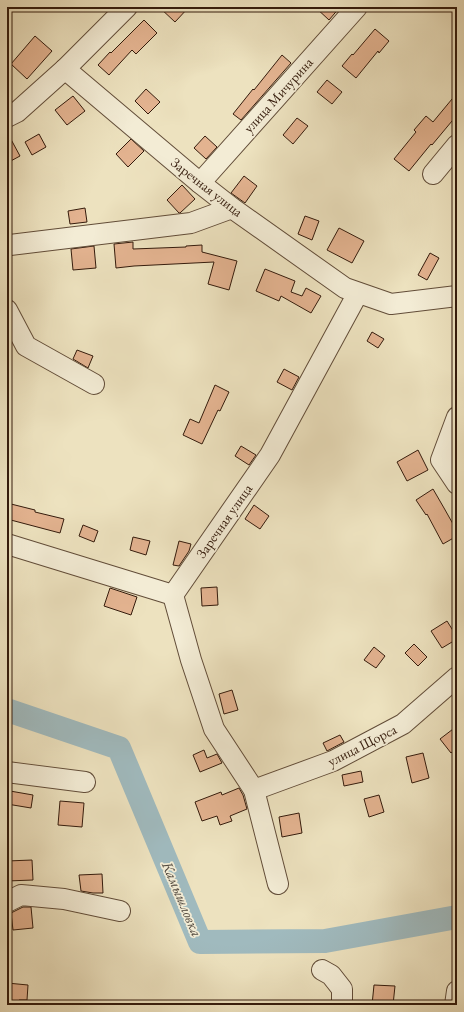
<svg xmlns="http://www.w3.org/2000/svg" width="464" height="1012" font-family="'EB Garamond',serif">
  <rect width="100%" height="100%" fill="#ede2bf"/>
  <filter id="stains"><feTurbulence type="fractalNoise" baseFrequency=".005" numOctaves="4"/><feColorMatrix values="0 0 0 0 .2 0 0 0 0 .09 0 0 0 0 .02 0 0 0 .5 -.17"/></filter>
  <radialGradient id="worn" r=".72"><stop offset=".6" stop-color="#630" stop-opacity="0"/><stop offset="1" stop-color="#630" stop-opacity=".3"/></radialGradient>
  <g fill="none" stroke-linecap="round" stroke-linejoin="round">
    <path stroke="#a0babe" stroke-width="24" d="M 7,710 L 119,748 L 200,942 L 325,941 L 457,917"/>
  </g>
  <g fill="#e3b390" stroke="#341b0c">
    <path d="M 159,7 L 189,7 L 175,22 Z"/>
    <path d="M 315,7 L 340,7 L 329,20 Z"/>
    <path d="M 144,20 L 157,33 L 136,54 L 132,50 L 109,75 L 98,65 L 110,52 L 111,53 Z"/>
    <path d="M 375,29 L 389,41 L 379,53 L 378,51 L 356,78 L 342,66 L 352,54 L 353,55 Z"/>
    <path d="M 35,36 L 52,51 L 27,79 L 11,64 Z"/>
    <path d="M 282,55 L 291,63 L 241,120 L 233,114 L 253,89 L 254,90 Z"/>
    <path d="M 327,80 L 342,92 L 332,104 L 317,92 Z"/>
    <path d="M 146,89 L 160,102 L 148,114 L 135,101 Z"/>
    <path d="M 457,93 L 457,115 L 432,145 L 431,144 L 409,171 L 394,159 L 416,132 L 414,130 L 426,116 L 433,122 Z"/>
    <path d="M 73,96 L 85,111 L 67,125 L 55,110 Z"/>
    <path d="M 297,118 L 308,126 L 293,144 L 283,135 Z"/>
    <path d="M 7,132 L 20,156 L 7,163 Z"/>
    <path d="M 39,134 L 46,147 L 32,155 L 25,142 Z"/>
    <path d="M 205,136 L 217,147 L 206,159 L 194,148 Z"/>
    <path d="M 131,139 L 144,151 L 128,167 L 116,154 Z"/>
    <path d="M 244,176 L 257,186 L 245,203 L 231,193 Z"/>
    <path d="M 182,185 L 195,199 L 180,213 L 179,213 L 167,200 Z"/>
    <path d="M 85,208 L 87,222 L 70,224 L 68,211 Z"/>
    <path d="M 305,216 L 319,221 L 312,240 L 298,234 Z"/>
    <path d="M 339,228 L 364,241 L 352,263 L 327,250 Z"/>
    <path d="M 133,242 L 133,249 L 186,247 L 186,246 L 202,245 L 202,252 L 237,261 L 229,290 L 208,284 L 214,262 L 134,266 L 116,268 L 114,244 Z"/>
    <path d="M 94,246 L 96,268 L 73,270 L 71,249 Z"/>
    <path d="M 430,253 L 439,258 L 427,280 L 418,275 Z"/>
    <path d="M 265,269 L 295,281 L 291,292 L 302,296 L 306,288 L 321,296 L 311,313 L 281,296 L 279,301 L 256,291 Z"/>
    <path d="M 372,332 L 384,339 L 378,348 L 367,341 Z"/>
    <path d="M 77,350 L 93,356 L 88,368 L 73,359 Z"/>
    <path d="M 284,369 L 299,377 L 292,390 L 277,382 Z"/>
    <path d="M 215,385 L 229,392 L 220,411 L 218,410 L 202,444 L 183,435 L 190,419 L 199,423 Z"/>
    <path d="M 241,446 L 256,455 L 249,465 L 235,456 Z"/>
    <path d="M 418,450 L 428,470 L 407,481 L 397,462 Z"/>
    <path d="M 433,489 L 444,508 L 457,531 L 457,536 L 443,544 L 427,514 L 426,515 L 416,500 Z"/>
    <path d="M 7,503 L 35,510 L 35,512 L 64,519 L 60,533 L 7,519 Z"/>
    <path d="M 254,505 L 269,516 L 260,529 L 245,519 Z"/>
    <path d="M 83,525 L 98,531 L 94,542 L 79,536 Z"/>
    <path d="M 133,537 L 150,541 L 146,555 L 130,550 Z"/>
    <path d="M 179,541 L 191,544 L 189,551 L 179,566 L 173,565 Z"/>
    <path d="M 217,587 L 218,605 L 202,606 L 201,588 Z"/>
    <path d="M 110,588 L 137,597 L 131,615 L 104,606 Z"/>
    <path d="M 447,621 L 457,637 L 457,639 L 442,648 L 431,631 Z"/>
    <path d="M 414,644 L 427,657 L 418,666 L 405,653 Z"/>
    <path d="M 374,647 L 385,656 L 376,668 L 364,660 Z"/>
    <path d="M 232,690 L 238,710 L 224,714 L 219,694 Z"/>
    <path d="M 457,726 L 457,748 L 451,753 L 440,739 Z"/>
    <path d="M 340,735 L 344,742 L 327,751 L 323,743 Z"/>
    <path d="M 204,750 L 207,758 L 217,754 L 222,763 L 200,772 L 193,755 Z"/>
    <path d="M 423,753 L 429,778 L 412,783 L 406,757 Z"/>
    <path d="M 361,771 L 363,782 L 344,786 L 342,775 Z"/>
    <path d="M 239,788 L 243,795 L 247,809 L 230,816 L 232,821 L 220,825 L 217,816 L 202,821 L 195,802 L 221,792 L 222,795 Z"/>
    <path d="M 10,791 L 33,795 L 31,808 L 7,804 Z"/>
    <path d="M 379,795 L 384,812 L 369,817 L 364,799 Z"/>
    <path d="M 60,801 L 84,803 L 82,827 L 58,825 Z"/>
    <path d="M 299,813 L 302,833 L 282,837 L 279,817 Z"/>
    <path d="M 32,860 L 33,880 L 7,881 L 7,861 Z"/>
    <path d="M 102,874 L 103,893 L 93,893 L 81,891 L 79,875 Z"/>
    <path d="M 23,907 L 31,907 L 33,928 L 13,930 L 11,913 Z"/>
    <path d="M 7,983 L 28,985 L 27,1000 L 19,1000 L 18,1005 L 7,1005 Z"/>
    <path d="M 374,985 L 395,986 L 393,1005 L 372,1005 Z"/>
  </g>
  <g fill="none" stroke-linecap="round" stroke-linejoin="round">
    <defs>
      <g id="minor">
        <path d="M 65,69 L 200,183 L 232,208 L 345,288 L 391,304 L 457,296"/>
        <path d="M 7,117 L 17,112 L 65,69 L 127,7"/>
        <path d="M 433,174 L 457,145"/>
        <path d="M 200,183 L 357,7"/>
        <path d="M 7,246 L 10,245 L 191,223 L 232,208"/>
        <path d="M 7,310 L 26,346 L 94,384"/>
        <path d="M 457,417 L 441,460 L 457,484"/>
        <path d="M 7,544 L 173,595 L 270,455 L 358,293"/>
        <path d="M 173,595 L 191,660 L 214,729 L 254,790 L 278,884"/>
        <path d="M 7,772 L 85,782"/>
        <path d="M 254,790 L 333,761 L 403,724 L 457,677"/>
        <path d="M 7,902 L 21,895 L 64,899 L 120,911"/>
        <path d="M 322,970 L 331,975 L 342,989 L 342,1005"/>
        <path d="M 455,1005 L 457,991"/>
      </g>
    </defs>
    <use href="#minor" stroke="#624d39" stroke-width="22"/>
    <use href="#minor" stroke="#f3ecd5" stroke-width="20"/>
  </g>
  <g text-anchor="middle" stroke-width="3.5" stroke-linejoin="round" paint-order="stroke">
    <g font-size="14" fill="#341b0c" stroke="#f3ecd5">
      <text transform="translate(278 95) rotate(-48)" y="5">улица Мичурина</text>
      <text transform="translate(207 187) rotate(38)" y="5">Заречная улица</text>
      <text transform="translate(224 521) rotate(-55)" y="5">Заречная улица</text>
      <text transform="translate(362 745) rotate(-27)" y="5">улица Щорса</text>
    </g>
    <g font-size="15" font-style="italic" fill="#544b41" stroke="#f3ecd5">
      <text transform="translate(182 899) rotate(67)" y="5">Камышловка</text>
    </g>
  </g>
  <rect width="464" height="1012" fill="none" stroke="#ede2bf" stroke-width="24"/>
  <rect x="8" y="8" width="448" height="996" fill="none" stroke="#341b0c" stroke-width="2"/>
  <rect x="12" y="12" width="440" height="988" fill="none" stroke="#341b0c"/>
  <rect width="100%" height="100%" filter="url(#stains)"/>
  <rect width="100%" height="100%" fill="url(#worn)"/>
</svg>
